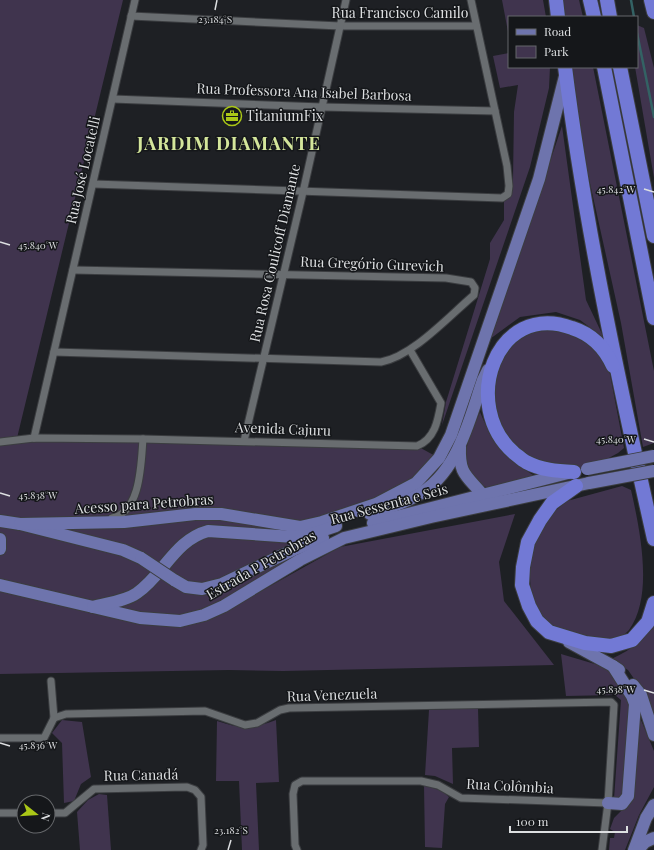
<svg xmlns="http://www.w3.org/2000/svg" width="654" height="850" font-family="'Playfair Display',serif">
  <rect width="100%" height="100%" fill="#1e2024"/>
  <g fill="#40344e">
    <path d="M 0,0 L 123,0 L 17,438 L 417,446 L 439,458 L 419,480 L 326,521 L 313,542 L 229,609 L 340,547 L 515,514 L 499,562 L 504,601 L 554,665 L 283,671 L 229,670 L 0,674 Z"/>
    <path d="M 502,0 L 543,0 L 546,17 L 509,17 L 509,37 Z"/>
    <path d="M 561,0 L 579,0 L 583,17 L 563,17 Z"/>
    <path d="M 637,25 L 644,28 L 654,68 L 654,178 L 635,67 L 637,67 Z"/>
    <path d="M 509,53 L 509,67 L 550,67 L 549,88 L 530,167 L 442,425 L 446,402 L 490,259 L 490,243 L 504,220 L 504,201 L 511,194 L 513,179 L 514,112 L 518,85 L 500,88 L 493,56 Z"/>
    <path d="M 568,67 L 593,67 L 654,371 L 654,443 L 643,447 L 621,323 L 572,102 Z"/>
    <path d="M 562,126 L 586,300 L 604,338 L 580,320 L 556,312 L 520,317 L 490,339 Z"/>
    <path d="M 551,329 L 570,334 L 586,342 L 601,357 L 609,369 L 624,448 L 618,453 L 596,465 L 575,470 L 526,459 L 495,423 L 491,381 L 512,342 L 522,334 Z"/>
    <path d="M 480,412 C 495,447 503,456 535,476 L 488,488 L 479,484 L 466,466 L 464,457 L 470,435 Z"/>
    <path d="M 622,486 L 631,490 C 640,530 654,596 629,630 C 625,635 617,638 611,642 L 559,632 L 539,615 L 531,596 L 529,559 L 538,533 L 555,511 L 567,501 Z"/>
    <path d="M 654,619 L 654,715 L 646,696 L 628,670 L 611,659 C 636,648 640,641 654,619 Z"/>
    <path d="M 561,654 L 605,667 L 619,679 L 630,695 L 625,792 L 622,797 L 614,799 L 621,700 L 615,695 L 566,696 Z"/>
    <path d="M 478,708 L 479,747 L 452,748 L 453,784 L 435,776 L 425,775 L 429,710 Z"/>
    <path d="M 638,713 L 654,751 L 654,787 L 639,815 L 625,850 L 609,850 L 610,838 L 614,838 L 615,832 L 610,829 L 614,818 L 627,805 Z"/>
    <path d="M 62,720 L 82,722 L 91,777 L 81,784 L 74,801 L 64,803 L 62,743 L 52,733 Z"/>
    <path d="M 276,720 L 279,782 L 256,783 L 259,850 L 277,850 L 242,850 L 239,781 L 216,781 L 217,721 C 241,729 252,729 276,720 Z"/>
    <path d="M 424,785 L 442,791 L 449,797 L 445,804 L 442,848 L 425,847 Z"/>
    <path d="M 99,794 L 107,795 L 111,850 L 80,850 L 77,812 L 88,800 Z"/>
  </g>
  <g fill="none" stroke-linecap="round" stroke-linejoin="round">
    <g stroke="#336264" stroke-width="2.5">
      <path d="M 631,0 L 634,17"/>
      <path d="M 637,33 L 654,117"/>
    </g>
    <defs>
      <g id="street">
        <path d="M 131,16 L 340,26 L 476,26"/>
        <path d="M 113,99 L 322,107 L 495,111"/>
        <path d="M 93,184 L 502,198 L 508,194 L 509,186 L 507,166 L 471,0"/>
        <path d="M 54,352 L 381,362 C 413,356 448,317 474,295 L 475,288 L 471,282 L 446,278 L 73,270"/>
        <path d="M 34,438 L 135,0"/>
        <path d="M 244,441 L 303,192 L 346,0"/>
        <path d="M 0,442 L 34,438 L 143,439 L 417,446 C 435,439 438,420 441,403 L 410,350"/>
        <path d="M 112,518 C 141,512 141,463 143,439"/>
        <path d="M 51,681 L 54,718"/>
        <path d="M 0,738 L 44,738 L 54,718 L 66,714 L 205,711 L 245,725 L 257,723 L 280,710 L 289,708 L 611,702 L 614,705 L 608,803 L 602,850"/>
        <path d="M 0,813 L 24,813"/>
        <path d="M 48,813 L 65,813 L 94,789 L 187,787 L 195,790 L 201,797 L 203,845 L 201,850"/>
        <path d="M 297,850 L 295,845 L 293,794 L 295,785 L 302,781 L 421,781 L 438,785 L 461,798 L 608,803"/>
      </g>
      <g id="primary">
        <path d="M 460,447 C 459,474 466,475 482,494"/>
        <path d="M 370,514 C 385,509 402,504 416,496 C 458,474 469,420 483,380 L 488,370"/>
        <path d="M 0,521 L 20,524 L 123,550 L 141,558"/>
        <path d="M 373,523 L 568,473"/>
        <path d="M 20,524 L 124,522 L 195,514 L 221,514 L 300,527 L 322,522 L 376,504 L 416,483 L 439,458 L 451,435 L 539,179 L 565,76"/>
        <path d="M 0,539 L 0,549"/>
        <path d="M 174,580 L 186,587 L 202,589 L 222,584 L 293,550 L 323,538"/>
        <path d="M 0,585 L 140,618 L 180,621 L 204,615 L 224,606 L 300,560 L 344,538 L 431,517 L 589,483"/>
        <path d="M 93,607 C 107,603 126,601 137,593 C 164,574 175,540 208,531 L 294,537 L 306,536 L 336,526"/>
        <path d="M 569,642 L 613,666 L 619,670"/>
        <path d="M 633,685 L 641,695 L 654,735"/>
        <path d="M 608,803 L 622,804 L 628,796 L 635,704 L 632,696 L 613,666"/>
        <path d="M 634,850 L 646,818 L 654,805"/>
        <path d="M 638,850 L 645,842 L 654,838"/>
      </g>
      <g id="highway">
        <path d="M 556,0 L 558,17"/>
        <path d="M 590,0 L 594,17"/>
        <path d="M 607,0 L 610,17"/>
        <path d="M 651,0 L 654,12"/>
        <path d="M 565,67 C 585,226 619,383 654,539"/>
        <path d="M 604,67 L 654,318"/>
        <path d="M 620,67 L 654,236"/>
        <path d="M 574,472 C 557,471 541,470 526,462 C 522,460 518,456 514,453 C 460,406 495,300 572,328 C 591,334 605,348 613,366"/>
        <path d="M 576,486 L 552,503 L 540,520 L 528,542 L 523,567 L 522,585 L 529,606 L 537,621 L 549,632 L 585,643 L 611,646 L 632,640 L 648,622 L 654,603"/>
      </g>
    </defs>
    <use href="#street" stroke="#3b3d40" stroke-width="9"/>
    <use href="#primary" stroke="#3b3d40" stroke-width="14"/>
    <use href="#highway" stroke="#3b3d40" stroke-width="16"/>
    <use href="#street" stroke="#696d70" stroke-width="7"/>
    <use href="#primary" stroke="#6e74ad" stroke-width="12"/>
    <use href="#highway" stroke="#7279d5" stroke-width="14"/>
    <defs>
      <g id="primary-bridge">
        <path d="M 587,469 L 654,456"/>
        <path d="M 589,483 L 654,471"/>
        <path d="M 141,558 L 174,580"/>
      </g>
    </defs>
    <use href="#primary-bridge" stroke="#3b3d40" stroke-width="14" stroke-linecap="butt"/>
    <use href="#primary-bridge" stroke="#6e74ad" stroke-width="12"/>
  </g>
  <path fill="none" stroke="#dddfe1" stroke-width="1.5" d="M 215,10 L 217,0M 644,189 L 654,192M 0,242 L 10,245M 644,439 L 654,442M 0,493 L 10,496M 644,690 L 654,693M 0,743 L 10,746M 228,850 L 231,840"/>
  <defs>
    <symbol id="office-ring" viewBox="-11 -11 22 22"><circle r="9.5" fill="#15171a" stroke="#aac717" stroke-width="1.5"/><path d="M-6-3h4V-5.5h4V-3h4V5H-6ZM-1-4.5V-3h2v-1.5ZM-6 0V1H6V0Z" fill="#aac717"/></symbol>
  </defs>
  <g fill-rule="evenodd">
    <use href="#office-ring" x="221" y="105" width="22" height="22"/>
  </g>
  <g text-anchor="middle" stroke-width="3" stroke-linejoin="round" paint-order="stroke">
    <g font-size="14" fill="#dddfe1" stroke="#15171a">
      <text x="400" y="18">Rua Francisco Camilo</text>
      <text transform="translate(304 92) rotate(2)" y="5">Rua Professora Ana Isabel Barbosa</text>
      <text transform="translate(83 170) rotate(-77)" y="5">Rua José Locatelli</text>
      <text transform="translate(275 253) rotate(-77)" y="5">Rua Rosa Coulicoff Diamante</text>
      <text transform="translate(372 264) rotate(2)" y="5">Rua Gregório Gurevich</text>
      <text transform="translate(283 429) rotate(2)" y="5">Avenida Cajuru</text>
      <text transform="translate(144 504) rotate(-4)" y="5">Acesso para Petrobras</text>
      <text transform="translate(389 504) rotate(-15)" y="5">Rua Sessenta e Seis</text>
      <text transform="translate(261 565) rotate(-30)" y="5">Estrada P Petrobras</text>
      <text transform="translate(332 695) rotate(-2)" y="5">Rua Venezuela</text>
      <text transform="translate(141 775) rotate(-1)" y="5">Rua Canadá</text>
      <text transform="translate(510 786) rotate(3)" y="5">Rua Colômbia</text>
    </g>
    <g font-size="14" fill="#dddfe1" stroke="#15171a" text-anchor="start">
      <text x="246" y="121">TitaniumFix</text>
    </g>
    <g font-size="18" font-weight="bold" letter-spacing="1" fill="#d4e69b" stroke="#15171a">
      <text x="229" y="150">JARDIM DIAMANTE</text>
    </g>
  </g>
  <g font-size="10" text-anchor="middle" fill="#dddfe1" stroke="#15171a" stroke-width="3" stroke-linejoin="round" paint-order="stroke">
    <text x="215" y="23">23.184°S</text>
    <text x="616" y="193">45.842°W</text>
    <text x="38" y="249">45.840°W</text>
    <text x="616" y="443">45.840°W</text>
    <text x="38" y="499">45.838°W</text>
    <text x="616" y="693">45.838°W</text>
    <text x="38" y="749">45.836°W</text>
    <text x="231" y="834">23.182°S</text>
  </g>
  <rect x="508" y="16" width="130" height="52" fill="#15171a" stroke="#65676a"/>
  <rect x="516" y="29" width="20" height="6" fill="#6e74ad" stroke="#65676a"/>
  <text x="544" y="36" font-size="12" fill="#dddfe1">Road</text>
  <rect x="516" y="46" width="20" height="12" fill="#40344e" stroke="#65676a"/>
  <text x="544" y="56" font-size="12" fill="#dddfe1">Park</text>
  <g transform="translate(36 814) rotate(107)"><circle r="19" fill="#15171a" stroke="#65676a"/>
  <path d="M0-3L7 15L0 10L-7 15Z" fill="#aac717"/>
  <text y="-6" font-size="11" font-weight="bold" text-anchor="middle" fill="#dddfe1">N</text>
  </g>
  <path d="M510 826v6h117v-6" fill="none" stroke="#dddfe1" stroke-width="2"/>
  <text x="516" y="826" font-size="12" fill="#dddfe1" stroke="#15171a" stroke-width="3" paint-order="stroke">100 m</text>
</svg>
